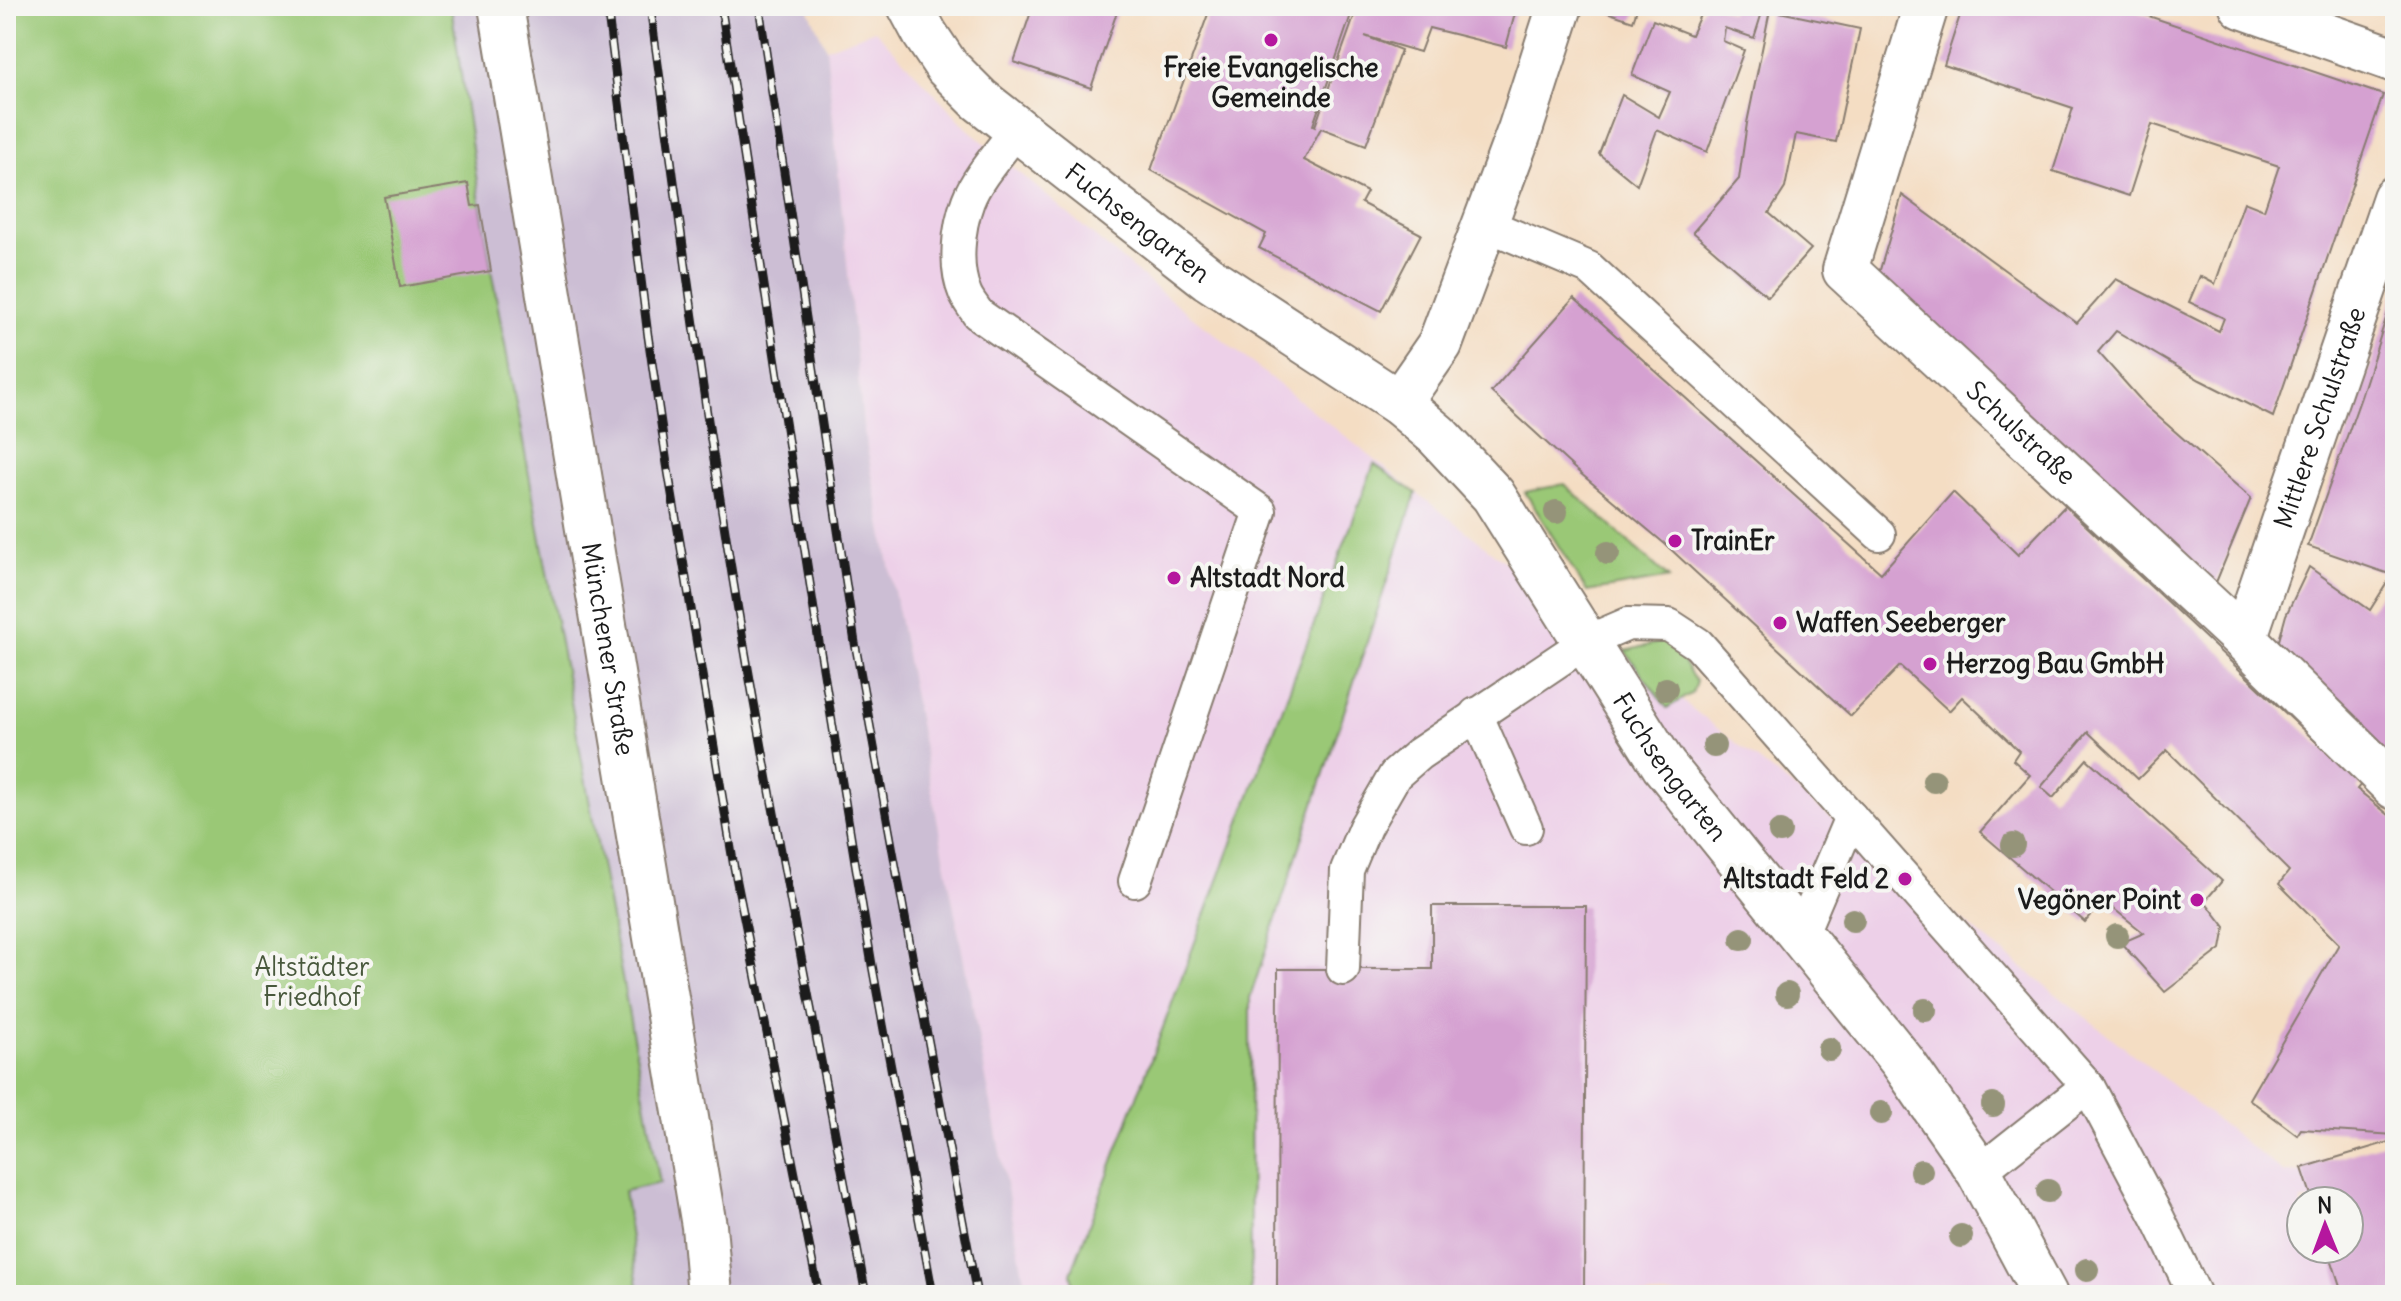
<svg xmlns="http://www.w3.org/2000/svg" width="2401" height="1301" font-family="Delius,sans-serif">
  <rect width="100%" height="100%" fill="#f6f6f2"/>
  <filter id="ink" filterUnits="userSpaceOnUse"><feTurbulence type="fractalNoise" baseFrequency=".0125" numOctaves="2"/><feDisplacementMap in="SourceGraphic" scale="16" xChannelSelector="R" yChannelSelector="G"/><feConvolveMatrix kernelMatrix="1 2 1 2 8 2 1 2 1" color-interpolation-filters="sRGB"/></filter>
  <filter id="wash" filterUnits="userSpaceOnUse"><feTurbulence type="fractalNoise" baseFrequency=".006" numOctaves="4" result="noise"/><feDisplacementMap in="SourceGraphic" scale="32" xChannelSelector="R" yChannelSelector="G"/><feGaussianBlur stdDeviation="1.8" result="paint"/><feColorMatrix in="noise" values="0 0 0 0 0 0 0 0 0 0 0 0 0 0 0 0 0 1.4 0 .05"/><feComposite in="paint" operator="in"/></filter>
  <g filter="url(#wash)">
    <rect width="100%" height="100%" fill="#f4ddc3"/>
    <path fill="#edd0e8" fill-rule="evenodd" d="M 875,30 L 967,128 L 1152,285 L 2283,1172 L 2395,1177 L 2395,1295 L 1027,1295 L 863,427 L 826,48 ZM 2301,1201 L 2349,1201 L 2349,1249 L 2301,1249 Z"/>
    <path fill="#ccbed4" d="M 451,6 L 807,6 L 826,48 L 863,427 L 1027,1295 L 601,1295 L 601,1290 L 638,1286 L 624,1191 L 660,1182 L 485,237 Z"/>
    <g fill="#9ac876" stroke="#5b7249" stroke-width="2">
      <path d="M 6,6 L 451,6 L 485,237 L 660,1183 L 624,1191 L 638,1286 L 601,1290 L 601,1295 L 6,1295 Z"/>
      <path d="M 1374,464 L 1416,493 L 1250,998 L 1251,1295 L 1075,1295 L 1071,1273 Z"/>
      <path d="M 1564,484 L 1669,578 L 1587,592 L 1525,492 Z"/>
      <path d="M 1664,641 L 1673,647 L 1696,682 L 1692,693 L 1667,708 L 1625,651 Z"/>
    </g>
    <g id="blocks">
      <g fill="#d5a1d1">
        <path d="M 1033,6 L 1119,6 L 1091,88 L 1014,62 Z"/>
        <path d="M 1211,6 L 1354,6 L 1313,125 L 1315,126 L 1358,6 L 1517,6 L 1506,47 L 1429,28 L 1420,52 L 1365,36 L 1401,50 L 1366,145 L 1321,128 L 1304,160 L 1367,192 L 1361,203 L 1421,234 L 1381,311 L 1259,248 L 1266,234 L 1151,170 Z"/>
        <path d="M 1589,6 L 1638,6 L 1633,21 Z"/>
        <path d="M 1704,6 L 1716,6 L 1731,13 L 1733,6 L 1764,6 L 1754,38 L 1725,28 L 1723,41 L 1744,50 L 1707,152 L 1657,130 L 1637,185 L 1599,154 L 1622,95 L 1659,117 L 1670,92 L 1632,75 L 1653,20 L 1691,35 Z"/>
        <path d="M 1963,6 L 2119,6 L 2383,95 L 2273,417 L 2200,380 L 2116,331 L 2098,352 L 2146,406 L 2251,498 L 2212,592 L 1877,280 L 1902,195 L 2077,323 L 2116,279 L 2219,331 L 2224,318 L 2189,302 L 2200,276 L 2215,284 L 2244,202 L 2264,210 L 2279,166 L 2152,124 L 2129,196 L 2053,171 L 2073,108 L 1944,65 Z"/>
        <path d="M 1770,10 L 1860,29 L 1836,142 L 1796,134 L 1785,188 L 1769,213 L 1811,249 L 1768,297 L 1693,232 L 1739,179 L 1747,123 Z"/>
        <path d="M 468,183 L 472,206 L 480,205 L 491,271 L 400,287 L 384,197 Z"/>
        <path d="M 2395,290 L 2395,569 L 2392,575 L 2308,546 L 2361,397 Z"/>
        <path d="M 1574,298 L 1881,573 L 1953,492 L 2018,555 L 2065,506 L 2361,784 L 2357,789 L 2395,820 L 2395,1135 L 2301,1129 L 2297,1135 L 2249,1099 L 2339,944 L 2279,884 L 2289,871 L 2167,750 L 2138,779 L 2088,732 L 2041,787 L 2053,798 L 2087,759 L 2222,881 L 2205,901 L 2225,927 L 2221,949 L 2165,992 L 2121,943 L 2144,933 L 2104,901 L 2085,922 L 1980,832 L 2030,775 L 2013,760 L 2019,751 L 1962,697 L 1949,711 L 1900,666 L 1851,716 L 1665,544 L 1574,468 L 1491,392 Z"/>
        <path d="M 2309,567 L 2370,610 L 2392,575 L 2395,576 L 2395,660 L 2389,668 L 2395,673 L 2395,762 L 2275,655 L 2286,615 Z"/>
        <path d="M 1432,906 L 1586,906 L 1584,1295 L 1277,1295 L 1278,969 L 1432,969 Z"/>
        <path d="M 2395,1140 L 2395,1295 L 2343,1295 L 2328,1249 L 2349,1249 L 2349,1201 L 2313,1201 L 2302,1168 Z"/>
      </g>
    </g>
  </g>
  <g filter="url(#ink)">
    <use href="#blocks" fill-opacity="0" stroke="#887c70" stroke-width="2"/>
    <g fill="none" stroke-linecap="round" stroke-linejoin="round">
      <defs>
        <g id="lane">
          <path d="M 1017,129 C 1002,150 977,177 968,201 C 958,228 954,267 965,293 C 968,301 974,307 978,314 L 1260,511 L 1135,881"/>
          <path d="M 1485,224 L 1589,268 L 1879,534"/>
          <path d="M 1476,714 L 1526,828"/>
          <path d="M 1801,935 L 1851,817"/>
          <path d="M 1343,969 L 1347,870 L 1365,827 L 1395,775 L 1419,754 L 1586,642 L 1628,624 L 1669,625 L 1698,644 L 2088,1086 L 2158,1218 L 2195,1295"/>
          <path d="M 1979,1172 L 2088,1086"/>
        </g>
        <g id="street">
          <path id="s1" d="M 501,6 L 704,1226 L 710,1295"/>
          <path id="s2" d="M 910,6 L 925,34 L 947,67 L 980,100 L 1208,278 L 1399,403 L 1437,435 L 1493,495 L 1664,766 L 1902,1061 L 1979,1172 L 2045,1295"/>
          <path id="s3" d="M 1926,6 L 1845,270 L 2244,639 L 2395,787"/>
          <path d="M 1399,403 L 1440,344 L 1520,130 L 1560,6"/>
          <path id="s4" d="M 2244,639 L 2395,198"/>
        </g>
        <path id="secondary" d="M 2242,6 L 2395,60"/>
      </defs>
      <use href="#lane" stroke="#887c70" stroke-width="36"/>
      <use href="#street" stroke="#887c70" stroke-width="48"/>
      <use href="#secondary" stroke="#887c70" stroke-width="48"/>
      <use href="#lane" stroke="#fff" stroke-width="32"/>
      <use href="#street" stroke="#fff" stroke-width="44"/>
      <use href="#secondary" stroke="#fff" stroke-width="44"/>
      <defs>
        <g id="rail">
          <path d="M 607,6 L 648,336 L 667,464 L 734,867 L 819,1295"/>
          <path d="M 650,6 C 677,203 703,401 736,598 C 775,831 822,1063 866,1295"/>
          <path d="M 721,6 L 820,649 L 872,965 L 933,1295"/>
          <path d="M 759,6 L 855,643 L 913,961 L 977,1295"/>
        </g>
      </defs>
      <use href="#rail" stroke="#1c1c1c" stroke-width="9"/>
      <use href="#rail" stroke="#f6f6f2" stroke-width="6" stroke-dasharray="18" stroke-linecap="butt"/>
    </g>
    <g fill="#959479">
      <circle cx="1556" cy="512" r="12"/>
      <circle cx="1608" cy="553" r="12"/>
      <circle cx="1666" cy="689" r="12"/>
      <circle cx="1714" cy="746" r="12"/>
      <circle cx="1934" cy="781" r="12"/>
      <circle cx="1780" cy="832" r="12"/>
      <circle cx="2013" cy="845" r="12"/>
      <circle cx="1853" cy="920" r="12"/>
      <circle cx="2117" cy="936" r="12"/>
      <circle cx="1742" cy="939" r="12"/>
      <circle cx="1787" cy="994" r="12"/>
      <circle cx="1925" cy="1010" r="12"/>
      <circle cx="1829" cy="1049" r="12"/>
      <circle cx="1993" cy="1105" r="12"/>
      <circle cx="1881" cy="1113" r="12"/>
      <circle cx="1921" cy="1171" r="12"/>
      <circle cx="2048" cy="1191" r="12"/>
      <circle cx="1961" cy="1236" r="12"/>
      <circle cx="2087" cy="1270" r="12"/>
    </g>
  </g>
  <g fill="#b5179e" stroke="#f6f6f2" stroke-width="3">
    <circle cx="1271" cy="40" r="8"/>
    <circle cx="1675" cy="541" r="8"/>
    <circle cx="1174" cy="578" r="8"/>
    <circle cx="1780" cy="623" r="8"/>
    <circle cx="1930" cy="664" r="8"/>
    <circle cx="1905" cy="879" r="8"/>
    <circle cx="2197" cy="900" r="8"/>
  </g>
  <g text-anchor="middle" stroke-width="8" stroke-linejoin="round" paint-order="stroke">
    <g font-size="26" font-weight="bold" fill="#1c1c1c" stroke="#f6f6f2" text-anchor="start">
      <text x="1271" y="77" text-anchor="middle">Freie Evangelische<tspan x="1271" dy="30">Gemeinde</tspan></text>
      <text x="1691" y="550">TrainEr</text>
      <text x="1190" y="587">Altstadt Nord</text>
      <text x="1796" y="632">Waffen Seeberger</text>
      <text x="1946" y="673">Herzog Bau GmbH</text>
      <text x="1889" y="888" text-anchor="end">Altstadt Feld 2</text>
      <text x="2181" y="909" text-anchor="end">Vegöner Point</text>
    </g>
    <g font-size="26" fill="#1c1c1c" stroke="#f6f6f2">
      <text dy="9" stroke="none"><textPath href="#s2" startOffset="318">Fuchsengarten</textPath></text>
      <text dy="9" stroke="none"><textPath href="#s4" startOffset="234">Mittlere Schulstraße</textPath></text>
      <text dy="9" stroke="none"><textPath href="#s3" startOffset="516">Schulstraße</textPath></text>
      <text dy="9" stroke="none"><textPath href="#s1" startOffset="652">Münchener Straße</textPath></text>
      <text dy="9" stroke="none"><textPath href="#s2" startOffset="1092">Fuchsengarten</textPath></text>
    </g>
    <g font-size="26" fill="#48583c" stroke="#f6f6f2">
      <text x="312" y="976">Altstädter<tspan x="312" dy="30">Friedhof</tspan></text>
    </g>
  </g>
  <rect width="2401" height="1301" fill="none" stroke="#f6f6f2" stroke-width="32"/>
  <g transform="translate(2325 1225) rotate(359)"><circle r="38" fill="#f6f6f2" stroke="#9f9f9c" stroke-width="2"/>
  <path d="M0-6L14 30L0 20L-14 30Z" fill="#b5179e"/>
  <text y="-12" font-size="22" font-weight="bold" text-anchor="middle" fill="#1c1c1c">N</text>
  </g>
</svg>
